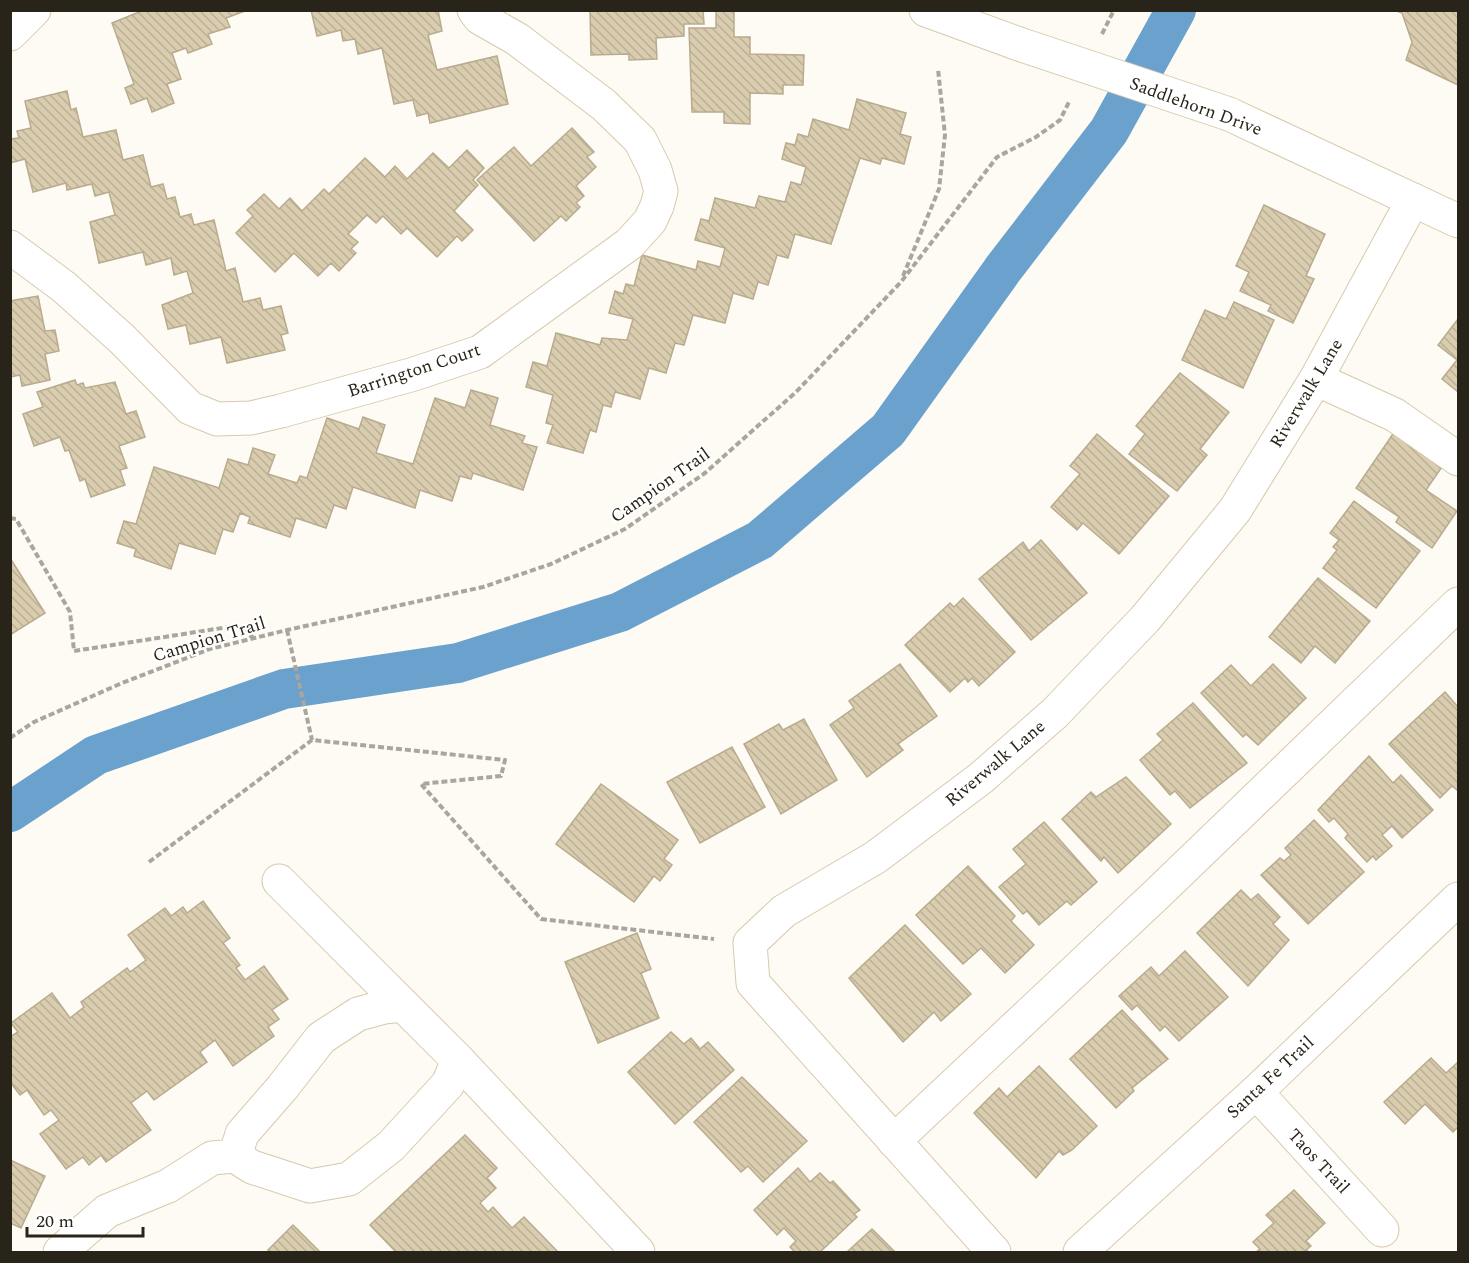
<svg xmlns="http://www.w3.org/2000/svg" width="1469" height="1263" font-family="Spectral,serif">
  <defs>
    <pattern id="building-back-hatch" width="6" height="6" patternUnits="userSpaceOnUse" patternTransform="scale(1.5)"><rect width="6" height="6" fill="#dacdaf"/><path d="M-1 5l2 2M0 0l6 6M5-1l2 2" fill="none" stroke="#bbb096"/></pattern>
  </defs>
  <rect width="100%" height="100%" fill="#fefbf5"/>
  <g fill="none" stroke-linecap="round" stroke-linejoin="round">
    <path stroke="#6aa2cd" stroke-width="40" d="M 10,812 L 96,755 L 284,689 L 458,663 L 620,612 L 760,540 L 888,430 L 1003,269 L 1109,131 L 1176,10"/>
  </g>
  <g fill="url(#building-back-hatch)" stroke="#b8ab8e" stroke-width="1.5">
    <path d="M 144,10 L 245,11 L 226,18 L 230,27 L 208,34 L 212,44 L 188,53 L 186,48 L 172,53 L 181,79 L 167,84 L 174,103 L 152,112 L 147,98 L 131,104 L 125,88 L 134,84 L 112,23 Z"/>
    <path d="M 311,10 L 438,10 L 442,31 L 428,35 L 437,70 L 497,56 L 508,104 L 430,123 L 428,113 L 417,116 L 413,100 L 394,104 L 382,48 L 358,54 L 355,39 L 343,41 L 341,30 L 317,36 Z"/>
    <path d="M 590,10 L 703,10 L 704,24 L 684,24 L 684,36 L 656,38 L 657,59 L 629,60 L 629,54 L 591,55 Z"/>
    <path d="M 716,10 L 734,10 L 734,37 L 750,37 L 750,54 L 804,55 L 803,85 L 783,85 L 783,94 L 750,93 L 750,124 L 724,123 L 724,112 L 692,112 L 689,28 L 716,28 Z"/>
    <path d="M 1394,10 L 1458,10 L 1458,85 L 1406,60 L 1412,42 L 1402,13 Z"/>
    <path d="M 67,91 L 71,110 L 76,108 L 83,137 L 116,130 L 123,160 L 143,155 L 151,187 L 163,184 L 167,199 L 175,197 L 180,217 L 191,214 L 194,225 L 214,220 L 226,271 L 235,268 L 243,302 L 260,298 L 263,310 L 281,306 L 288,333 L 281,335 L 285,350 L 227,363 L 221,337 L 190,344 L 186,325 L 168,329 L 162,305 L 193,293 L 187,271 L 174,275 L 171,258 L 146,265 L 143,252 L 99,263 L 90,222 L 115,215 L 109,192 L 95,196 L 92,184 L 67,190 L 66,183 L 33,192 L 25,159 L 10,163 L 10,139 L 19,138 L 17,131 L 31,128 L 25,101 Z"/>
    <path d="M 857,99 L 906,113 L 900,134 L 911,137 L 904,164 L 882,158 L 880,164 L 860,158 L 831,244 L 795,234 L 788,258 L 777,255 L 768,285 L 758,282 L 753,299 L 733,293 L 725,323 L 693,315 L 684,345 L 675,343 L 666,373 L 649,368 L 640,399 L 615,392 L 611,407 L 603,405 L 596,432 L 590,430 L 583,453 L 547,443 L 553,425 L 546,423 L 553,395 L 526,387 L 533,362 L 547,366 L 556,333 L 600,345 L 602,338 L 627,340 L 633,319 L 609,313 L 615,291 L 623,294 L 626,284 L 634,286 L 642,255 L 696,270 L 698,261 L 720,267 L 725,248 L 695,240 L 701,219 L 709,221 L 715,198 L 755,208 L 759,196 L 785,202 L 791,182 L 801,185 L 806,167 L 782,159 L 786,143 L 795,145 L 798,134 L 808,137 L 813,119 L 849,130 Z"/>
    <path d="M 572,128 L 594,152 L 587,157 L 596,167 L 576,186 L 584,196 L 576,203 L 580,207 L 566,221 L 561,216 L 534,241 L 477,180 L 514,147 L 531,166 Z"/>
    <path d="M 467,150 L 484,168 L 473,180 L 478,185 L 454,211 L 473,230 L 462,241 L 457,236 L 437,257 L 407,228 L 401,234 L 383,216 L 376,223 L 367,215 L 348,234 L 358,242 L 351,249 L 356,253 L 339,271 L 331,263 L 318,276 L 294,253 L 275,272 L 236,233 L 253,216 L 247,210 L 264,194 L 279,209 L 290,198 L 302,211 L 324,189 L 329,194 L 365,158 L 385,177 L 395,166 L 407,179 L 433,153 L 449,168 Z"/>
    <path d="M 1264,205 L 1325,234 L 1306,276 L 1314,279 L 1293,323 L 1268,311 L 1271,305 L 1240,291 L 1249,272 L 1236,266 Z"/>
    <path d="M 38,296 L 45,331 L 55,330 L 59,351 L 45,354 L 50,380 L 22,386 L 20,375 L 10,377 L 10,301 Z"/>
    <path d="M 1234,302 L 1274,320 L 1243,388 L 1182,360 L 1205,310 L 1226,319 Z"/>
    <path d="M 1458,319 L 1458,392 L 1442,379 L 1457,360 L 1438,345 Z"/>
    <path d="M 1180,373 L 1229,412 L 1200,449 L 1207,455 L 1177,491 L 1129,454 L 1145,434 L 1136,426 Z"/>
    <path d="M 75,380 L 77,385 L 83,383 L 85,388 L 115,382 L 126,414 L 136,411 L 145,437 L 119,446 L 127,468 L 120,470 L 125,485 L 91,497 L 85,479 L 80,481 L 69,450 L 65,451 L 60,437 L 34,446 L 23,414 L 43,407 L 37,392 Z"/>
    <path d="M 471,390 L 498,398 L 490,425 L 525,436 L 522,443 L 537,447 L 523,490 L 473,473 L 471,479 L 460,476 L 452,501 L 420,490 L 415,508 L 353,487 L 346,509 L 334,505 L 326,528 L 296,518 L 290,537 L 248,523 L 250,517 L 240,513 L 233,532 L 223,529 L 215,554 L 179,543 L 171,569 L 134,556 L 136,549 L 117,543 L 124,521 L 136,524 L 154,467 L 219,488 L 228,459 L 248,465 L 253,448 L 275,455 L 268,474 L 297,483 L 300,476 L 307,478 L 327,418 L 359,429 L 363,417 L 385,425 L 376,453 L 413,464 L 435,398 L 465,408 Z"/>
    <path d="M 1397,428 L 1446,461 L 1426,490 L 1457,511 L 1432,548 L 1396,522 L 1399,517 L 1356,488 Z"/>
    <path d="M 1097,434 L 1169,496 L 1119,554 L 1083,523 L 1077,530 L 1051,507 L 1080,474 L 1070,466 Z"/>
    <path d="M 1354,501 L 1420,551 L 1376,608 L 1323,568 L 1337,550 L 1333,547 L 1339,540 L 1330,533 Z"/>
    <path d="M 1041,540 L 1087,593 L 1031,640 L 979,579 L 1023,542 L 1029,551 Z"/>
    <path d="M 10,558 L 45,613 L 10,635 Z"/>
    <path d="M 1318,578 L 1370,621 L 1335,663 L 1315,646 L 1301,663 L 1269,637 Z"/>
    <path d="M 963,598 L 1015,652 L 979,686 L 972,678 L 968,682 L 965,678 L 950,692 L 905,645 L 950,603 L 954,607 Z"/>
    <path d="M 900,664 L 937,716 L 898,744 L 903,750 L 867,777 L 830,725 L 854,708 L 849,701 Z"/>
    <path d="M 1273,664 L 1306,698 L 1258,745 L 1246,734 L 1243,737 L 1201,693 L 1231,665 L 1251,686 Z"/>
    <path d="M 1445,692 L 1458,707 L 1458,788 L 1457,790 L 1452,786 L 1440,798 L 1389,744 Z"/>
    <path d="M 1193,703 L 1247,763 L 1190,808 L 1175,791 L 1170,795 L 1140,760 L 1163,740 L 1157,734 Z"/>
    <path d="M 804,719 L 837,780 L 781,814 L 744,744 L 779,724 L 783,730 Z"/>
    <path d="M 732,747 L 765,807 L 700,843 L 667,782 Z"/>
    <path d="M 1369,756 L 1393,783 L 1401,775 L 1433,810 L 1402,838 L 1392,826 L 1382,835 L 1392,846 L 1376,860 L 1373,856 L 1367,862 L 1345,838 L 1348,834 L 1334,818 L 1329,822 L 1318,810 Z"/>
    <path d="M 1126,777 L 1171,824 L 1118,873 L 1104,857 L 1101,861 L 1062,819 L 1091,792 L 1096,797 Z"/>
    <path d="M 601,784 L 678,840 L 664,859 L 672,865 L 660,881 L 654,876 L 634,902 L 556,844 Z"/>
    <path d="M 1314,820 L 1364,872 L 1308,924 L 1261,875 L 1280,858 L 1284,861 L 1291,855 L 1285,848 Z"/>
    <path d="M 1044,822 L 1097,882 L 1071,905 L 1067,901 L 1039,925 L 1027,911 L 1023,914 L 999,887 L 1026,864 L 1013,849 Z"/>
    <path d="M 968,866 L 1015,916 L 1011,921 L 1034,945 L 1005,973 L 981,948 L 963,964 L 916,915 Z"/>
    <path d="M 1241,890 L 1251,900 L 1258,894 L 1280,917 L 1273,924 L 1289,940 L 1248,986 L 1197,933 Z"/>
    <path d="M 203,901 L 230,938 L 223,943 L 240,965 L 236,968 L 245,980 L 264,966 L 288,999 L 272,1010 L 279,1019 L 268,1027 L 274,1036 L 233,1066 L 215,1040 L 200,1052 L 207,1062 L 154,1100 L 147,1091 L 131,1103 L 151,1130 L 106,1162 L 101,1155 L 89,1165 L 83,1157 L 66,1169 L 40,1134 L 59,1120 L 51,1110 L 44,1115 L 27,1090 L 20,1095 L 10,1082 L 10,1037 L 18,1032 L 11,1023 L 52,993 L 70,1018 L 84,1007 L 81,1002 L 127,968 L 130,972 L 146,960 L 128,935 L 165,908 L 171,916 L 183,907 L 187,913 Z"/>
    <path d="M 905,925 L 971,994 L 941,1021 L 934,1012 L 903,1042 L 849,978 Z"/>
    <path d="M 637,933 L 651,969 L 641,973 L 659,1018 L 598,1043 L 565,962 Z"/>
    <path d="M 1185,951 L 1228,997 L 1179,1041 L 1165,1026 L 1160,1031 L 1137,1005 L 1132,1010 L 1119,996 L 1151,967 L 1159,976 Z"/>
    <path d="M 1122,1010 L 1168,1059 L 1132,1088 L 1134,1091 L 1116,1108 L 1070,1059 Z"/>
    <path d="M 671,1032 L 684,1044 L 691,1038 L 700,1049 L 708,1042 L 734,1070 L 675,1124 L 628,1072 Z"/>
    <path d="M 1431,1058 L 1446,1073 L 1457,1063 L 1458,1065 L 1458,1127 L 1453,1132 L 1425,1104 L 1405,1124 L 1384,1102 Z"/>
    <path d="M 1039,1066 L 1097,1126 L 1072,1150 L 1063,1155 L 1059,1151 L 1036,1178 L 974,1113 L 999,1088 L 1007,1097 Z"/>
    <path d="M 742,1077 L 807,1141 L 763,1182 L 748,1166 L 741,1172 L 694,1122 Z"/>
    <path d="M 465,1135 L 497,1168 L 487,1178 L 496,1188 L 480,1203 L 488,1212 L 493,1207 L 512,1228 L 524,1217 L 558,1252 L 396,1252 L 370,1225 Z"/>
    <path d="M 10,1160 L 45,1176 L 21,1228 L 10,1223 Z"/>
    <path d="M 798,1168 L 810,1182 L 820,1173 L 830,1183 L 833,1181 L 860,1210 L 854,1214 L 857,1217 L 820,1252 L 795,1252 L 790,1247 L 796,1241 L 784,1228 L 777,1235 L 754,1210 Z"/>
    <path d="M 1294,1190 L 1325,1223 L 1306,1241 L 1311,1246 L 1306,1250 L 1309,1252 L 1256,1252 L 1260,1249 L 1253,1242 L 1274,1223 L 1266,1215 Z"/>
    <path d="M 293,1225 L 320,1252 L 270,1252 L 268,1250 Z"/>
    <path d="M 872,1229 L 895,1252 L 847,1252 Z"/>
  </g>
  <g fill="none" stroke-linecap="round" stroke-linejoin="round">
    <defs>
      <g id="minor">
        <path d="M 926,10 L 1019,44"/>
        <path d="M 10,34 L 34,10"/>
        <path d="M 1229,114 L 1458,221"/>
        <path d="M 10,247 L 64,287 L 122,339 L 190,408 L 217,419 L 251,418 L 281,411 L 414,374 L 480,352 L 629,244 L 650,221 L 657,206 L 661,191 L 655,170 L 640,140 L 604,105 L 517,39 L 480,18 L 474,10"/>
        <path d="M 1316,379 L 1395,415 L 1458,459"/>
        <path d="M 279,881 L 458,1060 L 638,1252"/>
        <path d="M 1256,1092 L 1382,1230"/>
        <path d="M 894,1141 L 1157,894 L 1458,604"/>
        <path d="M 235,1156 L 252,1167 L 310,1186 L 349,1179 L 391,1146 L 448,1084 L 458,1060"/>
        <path d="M 60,1252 L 107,1211 L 168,1186 L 212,1158 L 235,1156 L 242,1134 L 282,1088 L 321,1038 L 358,1014 L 384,1007 L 403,1005"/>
        <path d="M 994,1252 L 753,983 L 750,943 L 784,911 L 876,857 L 981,778 L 1055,713 L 1145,619 L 1235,510 L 1316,379 L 1413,200"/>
        <path d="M 1080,1252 L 1256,1092 L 1458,899"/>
      </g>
    </defs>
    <use href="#minor" stroke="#d7c9ac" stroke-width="35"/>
    <g stroke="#aaa69e" stroke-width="4" stroke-dasharray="6 3" stroke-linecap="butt">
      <path d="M 1102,34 L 1114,10"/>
      <path d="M 903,276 L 939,189 L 945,135 L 938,69"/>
      <path d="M 10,518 L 16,519 L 70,612 L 74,651 L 235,626 L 254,638"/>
      <path d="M 287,630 L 312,740"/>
      <path d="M 10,738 L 34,722 L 122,683 L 210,649 L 287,630 L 483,587 L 551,564 L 625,529 L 705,473 L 796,392 L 901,282 L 997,157 L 1036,137 L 1060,120 L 1070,100"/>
      <path d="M 149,862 L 312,740 L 505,760 L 501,776 L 421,784 L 541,919 L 714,939"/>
    </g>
    <use href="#minor" stroke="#fff" stroke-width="33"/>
    <defs>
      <path id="minor-bridge" d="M 1019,44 L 1229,114"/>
    </defs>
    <use href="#minor-bridge" stroke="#d7c9ac" stroke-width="35" stroke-linecap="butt"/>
    <use href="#minor-bridge" stroke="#fff" stroke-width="33"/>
  </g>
  <g text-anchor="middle" stroke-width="4.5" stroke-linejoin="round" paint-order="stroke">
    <g font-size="18" fill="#292419" stroke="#fff">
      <text transform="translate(1196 106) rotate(20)" y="6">Saddlehorn Drive</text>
      <text transform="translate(414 370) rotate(-18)" y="6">Barrington Court</text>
      <text transform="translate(1306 393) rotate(-59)" y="6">Riverwalk Lane</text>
      <text transform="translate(660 485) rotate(-35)" y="6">Campion Trail</text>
      <text transform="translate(209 639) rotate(-17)" y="6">Campion Trail</text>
      <text transform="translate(995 763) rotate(-40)" y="6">Riverwalk Lane</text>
      <text transform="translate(1270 1077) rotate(-43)" y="6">Santa Fe Trail</text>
      <text transform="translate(1319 1161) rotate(47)" y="6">Taos Trail</text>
    </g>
  </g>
  <rect width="1469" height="1263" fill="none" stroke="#292419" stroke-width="24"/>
  <path d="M27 1227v9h116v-9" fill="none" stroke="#292419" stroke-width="3"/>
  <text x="36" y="1227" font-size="18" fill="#292419" stroke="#ffffff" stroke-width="4.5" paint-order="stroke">20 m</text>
</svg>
